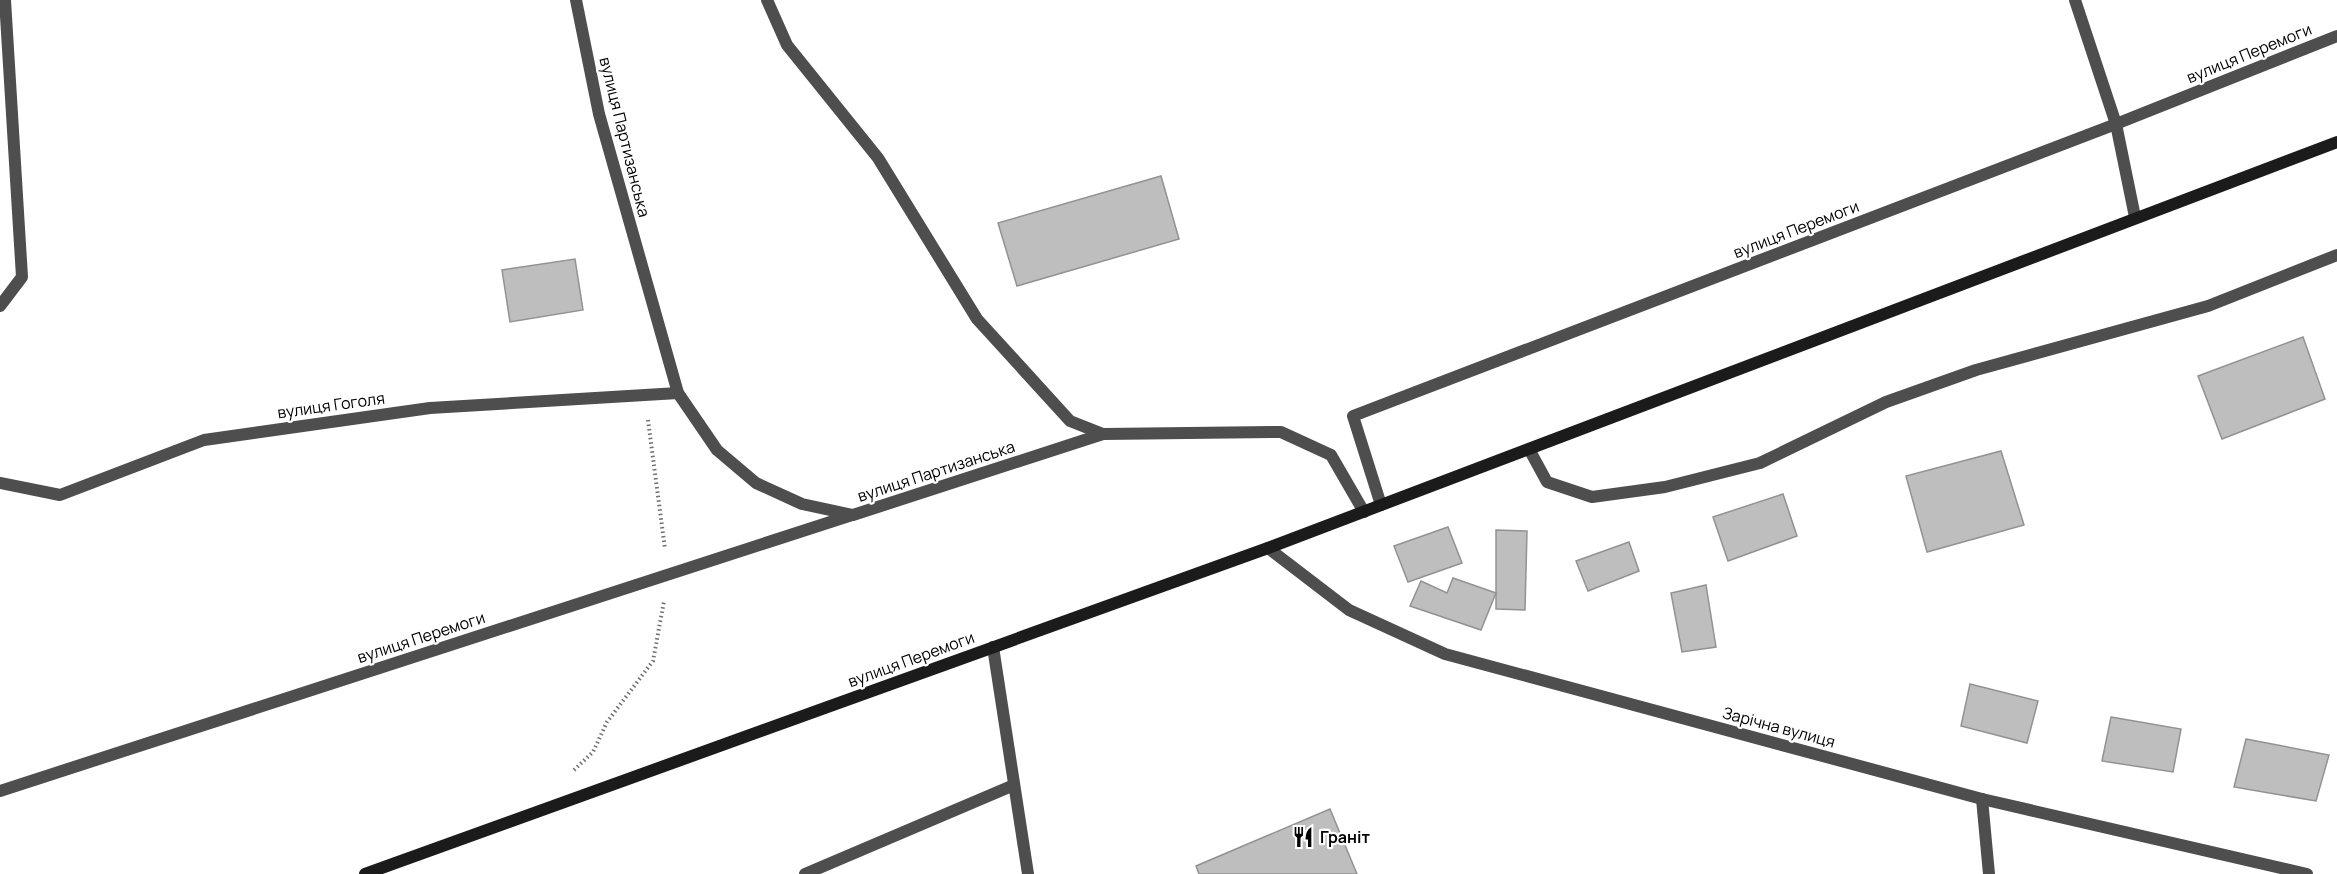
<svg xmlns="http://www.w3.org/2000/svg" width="2337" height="874" font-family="Manrope,sans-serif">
  <rect width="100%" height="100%" fill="#fff"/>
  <g fill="#bebebe" stroke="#929292" stroke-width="1.5">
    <path d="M 1161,176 L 1179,239 L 1017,286 L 998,223 Z"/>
    <path d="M 575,259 L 583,310 L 510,322 L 502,270 Z"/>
    <path d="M 2303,337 L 2325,399 L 2222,439 L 2198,376 Z"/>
    <path d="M 2001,451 L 2024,525 L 1927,552 L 1906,476 Z"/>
    <path d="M 1783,494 L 1797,536 L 1728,561 L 1713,517 Z"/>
    <path d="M 1448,527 L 1462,563 L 1408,582 L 1394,546 Z"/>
    <path d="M 1496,530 L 1527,531 L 1525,610 L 1496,609 Z"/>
    <path d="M 1629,542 L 1639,571 L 1588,591 L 1576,561 Z"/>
    <path d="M 1453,578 L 1496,593 L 1481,630 L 1410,606 L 1421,581 L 1447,593 Z"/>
    <path d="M 1706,585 L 1716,647 L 1682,652 L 1671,593 Z"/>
    <path d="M 1970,684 L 2038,701 L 2027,743 L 1961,726 Z"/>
    <path d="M 2111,717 L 2181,729 L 2173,772 L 2102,761 Z"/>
    <path d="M 2246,739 L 2329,755 L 2316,801 L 2234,787 Z"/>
    <path d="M 1330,809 L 1357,874 L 1199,874 L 1196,866 Z"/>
  </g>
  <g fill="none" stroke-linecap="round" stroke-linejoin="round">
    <g stroke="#707070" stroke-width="4" stroke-dasharray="1.5 3" stroke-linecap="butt">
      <path d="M 648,420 L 665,549"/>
      <path d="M 574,770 L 593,752 L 607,722 L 653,661 L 664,601"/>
    </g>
    <g stroke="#4e4e4e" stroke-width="12">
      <path d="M 576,0 L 599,114 L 678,393 L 717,450 L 756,483 L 802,504 L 853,515 L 1103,434 L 1281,432 L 1331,455 L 1364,512"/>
      <path d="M 767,0 L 787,45 L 878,158 L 977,319 L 1070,421 L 1103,434"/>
      <path d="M 2075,0 L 2116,124 L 2135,217"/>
      <path d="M 0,306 L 22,277 L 5,0"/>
      <path d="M 1529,449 L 1547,482 L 1592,497 L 1665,487 L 1760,463 L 1886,402 L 1976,370 L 2208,306 L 2337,255"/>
      <path d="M 0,483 L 60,495 L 204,440 L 430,408 L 678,393"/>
      <path d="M 1381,505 L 1353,416 L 2116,124 L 2337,36"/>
      <path d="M 993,647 L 1028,874"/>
      <path d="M 0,791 L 852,515"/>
      <path d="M 1982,799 L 1989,874"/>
      <path d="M 805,874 L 1014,785"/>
    </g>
    <path stroke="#4e4e4e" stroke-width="12" d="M 1268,548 L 1349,610 L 1445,654 L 1982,799 L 2307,874"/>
    <path stroke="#1b1b1b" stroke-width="12" d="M 365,874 L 1268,548 L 2337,142"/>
  </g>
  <defs>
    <symbol id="restaurant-bare" viewBox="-9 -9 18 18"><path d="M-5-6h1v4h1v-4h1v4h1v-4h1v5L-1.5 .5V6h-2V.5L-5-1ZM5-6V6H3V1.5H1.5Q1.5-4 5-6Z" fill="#000" stroke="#fff" stroke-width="2.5" paint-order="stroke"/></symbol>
  </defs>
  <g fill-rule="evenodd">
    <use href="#restaurant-bare" x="1288" y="822" width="30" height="30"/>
  </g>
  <g text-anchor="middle" stroke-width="4.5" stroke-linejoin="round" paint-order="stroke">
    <g font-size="16" fill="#000" stroke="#fff">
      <text transform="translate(2249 53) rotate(-22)" y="6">вулиця Перемоги</text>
      <text transform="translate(625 137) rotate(76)" y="6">вулиця Партизанська</text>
      <text transform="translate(1796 229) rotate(-21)" y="6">вулиця Перемоги</text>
      <text transform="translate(331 405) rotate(-8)" y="6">вулиця Гоголя</text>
      <text transform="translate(936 471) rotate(-18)" y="6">вулиця Партизанська</text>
      <text transform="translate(421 637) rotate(-18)" y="6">вулиця Перемоги</text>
      <text transform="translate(911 659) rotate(-20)" y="6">вулиця Перемоги</text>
      <text transform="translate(1779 727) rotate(15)" y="6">Зарічна вулиця</text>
    </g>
    <g font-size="16" font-weight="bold" fill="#000" stroke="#fff" text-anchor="start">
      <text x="1320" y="843">Граніт</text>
    </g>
  </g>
</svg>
